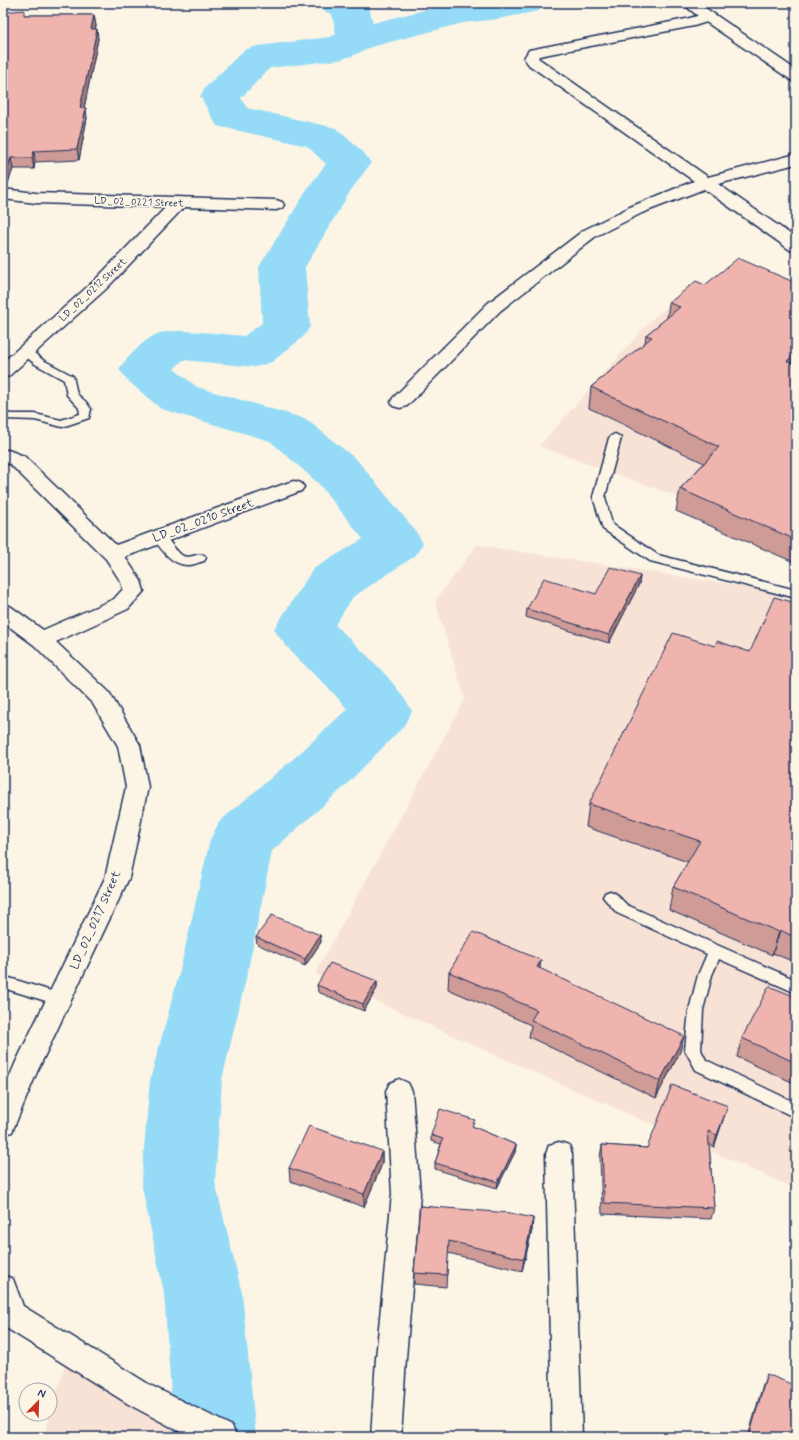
<svg xmlns="http://www.w3.org/2000/svg" width="799" height="1440" font-family="Mynerve,sans-serif">
  <rect width="100%" height="100%" fill="#fcf5e5"/>
  <filter id="ink" filterUnits="userSpaceOnUse"><feTurbulence type="fractalNoise" baseFrequency=".025" numOctaves="2"/><feDisplacementMap in="SourceGraphic" scale="8" xChannelSelector="R" yChannelSelector="G"/><feConvolveMatrix kernelMatrix="1 2 1 2 8 2 1 2 1" color-interpolation-filters="sRGB"/></filter>
  <g filter="url(#ink)">
    <g fill="#f8e2d5">
      <path d="M 728,269 L 731,516 L 539,446 L 655,316 Z"/>
      <path d="M 477,545 L 754,588 L 796,602 L 796,1189 L 315,974 L 465,699 L 435,601 Z"/>
      <path d="M 69,1350 L 216,1437 L 44,1437 Z"/>
    </g>
    <g fill="none" stroke-linecap="round" stroke-linejoin="round">
      <path fill="#95dbf7" fill-rule="evenodd" d="M 317,3 L 366,3 L 369,7 L 373,23 L 452,3 L 545,3 L 539,11 L 498,19 L 463,23 L 371,47 L 352,56 L 338,60 L 270,68 L 241,98 L 247,108 L 336,128 L 365,154 L 371,163 L 351,190 L 305,267 L 310,327 L 303,337 L 272,362 L 255,367 L 183,360 L 174,369 L 197,387 L 306,419 L 357,460 L 415,530 L 423,543 L 415,556 L 353,597 L 335,625 C 363,652 393,677 412,711 L 403,727 L 344,787 L 272,851 L 248,970 L 222,1080 L 215,1182 L 242,1293 L 256,1437 L 174,1437 L 164,1293 L 141,1182 L 150,1080 L 180,970 L 210,840 L 219,822 L 300,753 L 347,709 C 325,680 293,660 274,629 L 313,569 L 363,539 L 319,484 L 270,441 L 161,409 L 127,380 L 119,369 C 126,359 144,340 155,335 C 173,326 223,335 244,336 L 262,323 L 259,267 L 310,185 L 326,164 L 307,146 L 217,126 L 200,96 L 206,87 L 244,50 L 258,46 L 329,37 L 336,34 L 332,14 L 323,11 Z"/>
      <defs>
        <g id="service">
          <path d="M 25,348 L 29,349 L 43,360 L 73,376 L 77,394 L 86,402 L 91,409 L 89,418 L 62,427 L 35,420 L 3,419 L 3,411 L 10,414 L 35,414 L 61,420 L 80,414 L 79,408 L 67,395 L 64,380 L 35,364 L 21,353 L 20,351 L 21,349 Z"/>
          <path d="M 615,434 L 619,436 L 621,438 L 605,497 L 612,524 L 658,555 L 796,590 L 796,598 L 650,561 L 603,529 L 593,497 L 609,438 L 611,436 Z"/>
          <path d="M 158,532 C 168,535 173,550 183,556 C 190,559 197,553 204,555 L 206,558 L 204,561 C 199,562 194,565 189,565 C 172,566 160,548 152,536 L 154,533 Z"/>
          <path d="M 610,891 L 615,893 L 627,905 L 796,980 L 796,993 L 719,959 L 712,975 L 703,1010 L 701,1050 L 706,1060 L 796,1103 L 796,1118 L 696,1070 L 685,1050 L 689,1010 L 698,975 L 707,954 L 617,913 L 603,897 L 605,893 Z"/>
          <path d="M 3,976 L 64,995 L 66,999 L 64,1003 L 59,1005 L 3,988 Z"/>
        </g>
        <g id="minor">
          <path d="M 708,13 L 713,14 L 715,17 L 713,20 L 694,26 L 539,56 L 538,58 L 708,177 L 796,154 L 796,164 L 718,184 L 796,238 L 796,251 L 790,250 L 704,189 L 642,213 L 596,236 L 500,311 L 407,406 L 400,408 L 393,406 L 391,402 L 393,398 L 488,303 L 584,230 L 630,207 L 694,181 L 529,65 L 524,58 L 529,50 L 686,19 Z"/>
          <path d="M 3,189 L 36,193 L 276,200 L 282,202 L 284,205 L 282,208 L 276,210 L 184,207 L 107,288 L 9,376 L 3,378 L 3,362 L 95,280 L 166,207 L 36,203 L 3,199 Z"/>
          <path d="M 8,450 L 24,456 L 116,545 L 287,483 L 294,481 L 301,483 L 304,487 L 301,491 L 125,557 L 141,581 L 144,591 L 128,609 L 56,642 L 109,692 L 140,745 L 148,787 L 129,878 L 37,1072 L 12,1132 L 3,1136 L 3,1092 L 15,1064 L 105,878 L 126,787 L 118,746 L 93,704 L 34,645 L 3,622 L 3,604 L 10,606 L 43,630 L 114,599 L 123,589 L 121,582 L 106,559 L 10,464 L 3,463 L 3,451 Z"/>
          <path d="M 399,1079 L 408,1083 L 412,1091 L 420,1194 L 406,1358 L 401,1437 L 371,1437 L 376,1358 L 392,1194 L 386,1091 L 390,1083 Z"/>
          <path d="M 559,1142 L 569,1145 L 572,1154 L 582,1437 L 552,1437 L 546,1154 L 549,1145 Z"/>
          <path d="M 3,1275 L 13,1279 L 23,1306 L 150,1385 L 232,1426 L 236,1437 L 190,1437 L 130,1405 L 3,1326 Z"/>
        </g>
        <path id="secondary" d="M 682,3 L 698,3 L 796,70 L 796,81 L 791,80 L 703,20 Z"/>
      </defs>
      <use href="#service" stroke="#1b2f5e" stroke-width="3"/>
      <use href="#minor" stroke="#1b2f5e" stroke-width="3"/>
      <use href="#secondary" stroke="#1b2f5e" stroke-width="3"/>
      <use href="#service" fill="#fcf5e5" fill-rule="evenodd"/>
      <use href="#minor" fill="#fcf5e5" fill-rule="evenodd"/>
      <use href="#secondary" fill="#fcf5e5" fill-rule="evenodd"/>
    </g>
    <g fill="#ce9b96" stroke="#1b2f5e">
      <path d="M 3,12 L 24,15 L 94,15 L 96,26 L 95,29 L 98,39 L 84,108 L 87,118 L 79,160 L 35,162 L 34,169 L 13,169 L 6,188 L 3,188 Z"/>
      <path d="M 796,283 L 796,563 L 676,511 L 680,489 L 704,463 L 589,408 L 591,387 L 645,343 L 646,335 L 667,318 L 669,303 L 705,285 Z"/>
      <path d="M 640,576 L 639,584 L 609,643 L 526,617 L 527,609 L 596,594 Z"/>
      <path d="M 796,603 L 796,963 L 773,953 L 772,955 L 669,910 L 673,887 L 688,862 L 586,827 L 589,804 L 715,646 L 750,652 Z"/>
      <path d="M 320,935 L 321,942 L 305,966 L 257,944 L 256,937 Z"/>
      <path d="M 540,969 L 680,1052 L 656,1098 L 529,1037 L 531,1025 L 448,989 L 449,972 Z"/>
      <path d="M 377,981 L 377,988 L 364,1011 L 318,992 L 317,985 Z"/>
      <path d="M 796,997 L 796,1084 L 737,1057 L 742,1038 Z"/>
      <path d="M 728,1106 L 724,1117 L 714,1147 L 709,1144 L 714,1208 L 711,1219 L 602,1214 L 600,1157 L 602,1145 L 647,1148 Z"/>
      <path d="M 474,1127 L 516,1145 L 515,1152 L 497,1188 L 435,1169 L 435,1163 L 441,1144 L 431,1141 L 431,1135 Z"/>
      <path d="M 382,1151 L 382,1164 L 364,1207 L 290,1181 L 289,1168 Z"/>
      <path d="M 420,1206 L 533,1218 L 532,1230 L 522,1271 L 448,1253 L 446,1287 L 414,1284 L 414,1273 Z"/>
      <path d="M 767,1374 L 796,1437 L 748,1437 L 763,1384 Z"/>
    </g>
    <g fill="#a87e7a" stroke="#1b2f5e">
      <path d="M 94,15 L 96,26 L 92,39 L 91,29 Z"/>
      <path d="M 97,29 L 98,39 L 82,118 L 80,108 Z"/>
      <path d="M 86,108 L 87,118 L 79,160 L 77,149 Z"/>
      <path d="M 34,151 L 35,162 L 34,169 L 32,158 Z"/>
      <path d="M 11,158 L 13,169 L 6,188 L 4,177 Z"/>
      <path d="M 796,353 L 796,370 L 787,361 Z"/>
      <path d="M 640,576 L 639,584 L 609,643 L 609,635 Z"/>
      <path d="M 780,930 L 773,953 L 772,955 L 779,932 Z"/>
      <path d="M 320,935 L 321,942 L 305,966 L 305,959 Z"/>
      <path d="M 541,960 L 539,977 L 537,967 Z"/>
      <path d="M 377,981 L 377,988 L 364,1011 L 363,1004 Z"/>
      <path d="M 684,1036 L 680,1052 L 656,1098 L 660,1081 Z"/>
      <path d="M 728,1106 L 724,1117 L 714,1147 L 717,1135 Z"/>
      <path d="M 516,1145 L 515,1152 L 497,1188 L 498,1182 Z"/>
      <path d="M 382,1151 L 382,1164 L 364,1207 L 364,1194 Z"/>
      <path d="M 533,1218 L 532,1230 L 522,1271 L 524,1259 Z"/>
    </g>
    <g fill="#f0b4af" stroke="#1b2f5e">
      <path d="M 24,10 L 24,15 L 94,15 L 91,29 L 97,29 L 80,108 L 86,108 L 77,149 L 34,151 L 32,158 L 11,158 L 4,177 L 3,177 L 3,12 Z"/>
      <path d="M 738,258 L 796,283 L 796,353 L 787,361 L 796,365 L 796,540 L 680,489 L 719,447 L 591,387 L 652,337 L 646,335 L 680,307 L 669,303 L 696,281 L 705,285 Z"/>
      <path d="M 610,567 L 640,576 L 609,635 L 527,609 L 544,578 L 596,594 Z"/>
      <path d="M 774,597 L 796,603 L 796,938 L 780,930 L 779,932 L 673,887 L 700,841 L 589,804 L 673,633 L 715,646 L 717,641 L 750,652 Z"/>
      <path d="M 272,915 L 320,935 L 305,959 L 256,937 Z"/>
      <path d="M 473,932 L 541,960 L 537,967 L 684,1036 L 660,1081 L 531,1020 L 537,1010 L 449,972 Z"/>
      <path d="M 330,963 L 377,981 L 363,1004 L 317,985 Z"/>
      <path d="M 769,986 L 796,997 L 796,1063 L 742,1038 Z"/>
      <path d="M 672,1085 L 728,1106 L 717,1135 L 708,1131 L 714,1208 L 604,1203 L 602,1145 L 647,1148 Z"/>
      <path d="M 440,1109 L 475,1120 L 472,1126 L 516,1145 L 498,1182 L 435,1163 L 443,1139 L 431,1135 Z"/>
      <path d="M 309,1126 L 382,1151 L 364,1194 L 289,1168 Z"/>
      <path d="M 420,1206 L 510,1213 L 533,1218 L 524,1259 L 449,1241 L 447,1275 L 414,1273 Z"/>
      <path d="M 767,1374 L 796,1386 L 796,1437 L 749,1437 Z"/>
    </g>
  </g>
  <g text-anchor="middle" stroke-width="3.5" stroke-linejoin="round" paint-order="stroke">
    <g font-size="10" fill="#1b2f5e" stroke="#fcf5e5">
      <text transform="translate(139 201) rotate(2)" y="4">LD_02_0221 Street</text>
      <text transform="translate(92 289) rotate(-43)" y="4">LD_02_0212 Street</text>
    </g>
    <g font-size="12" fill="#1b2f5e" stroke="#fcf5e5">
      <text transform="translate(203 520) rotate(-20)" y="4">LD_02_0210 Street</text>
      <text transform="translate(95 920) rotate(-66)" y="4">LD_02_0217 Street</text>
    </g>
  </g>
  <rect width="799" height="1440" fill="none" stroke="#fcf5e5" stroke-width="16"/>
  <rect x="8" y="8" width="783" height="1424" fill="none" stroke="#1b2f5e" stroke-width="1.5" filter="url(#ink)"/>
  <g transform="translate(38 1402) rotate(23)"><circle r="19" fill="#fcf5e5" stroke="#a2a6af"/>
  <path d="M0-3L7 15L0 10L-7 15Z" fill="#c8321e"/>
  <text y="-6" font-size="11" font-weight="bold" text-anchor="middle" fill="#1b2f5e">N</text>
  </g>
</svg>
